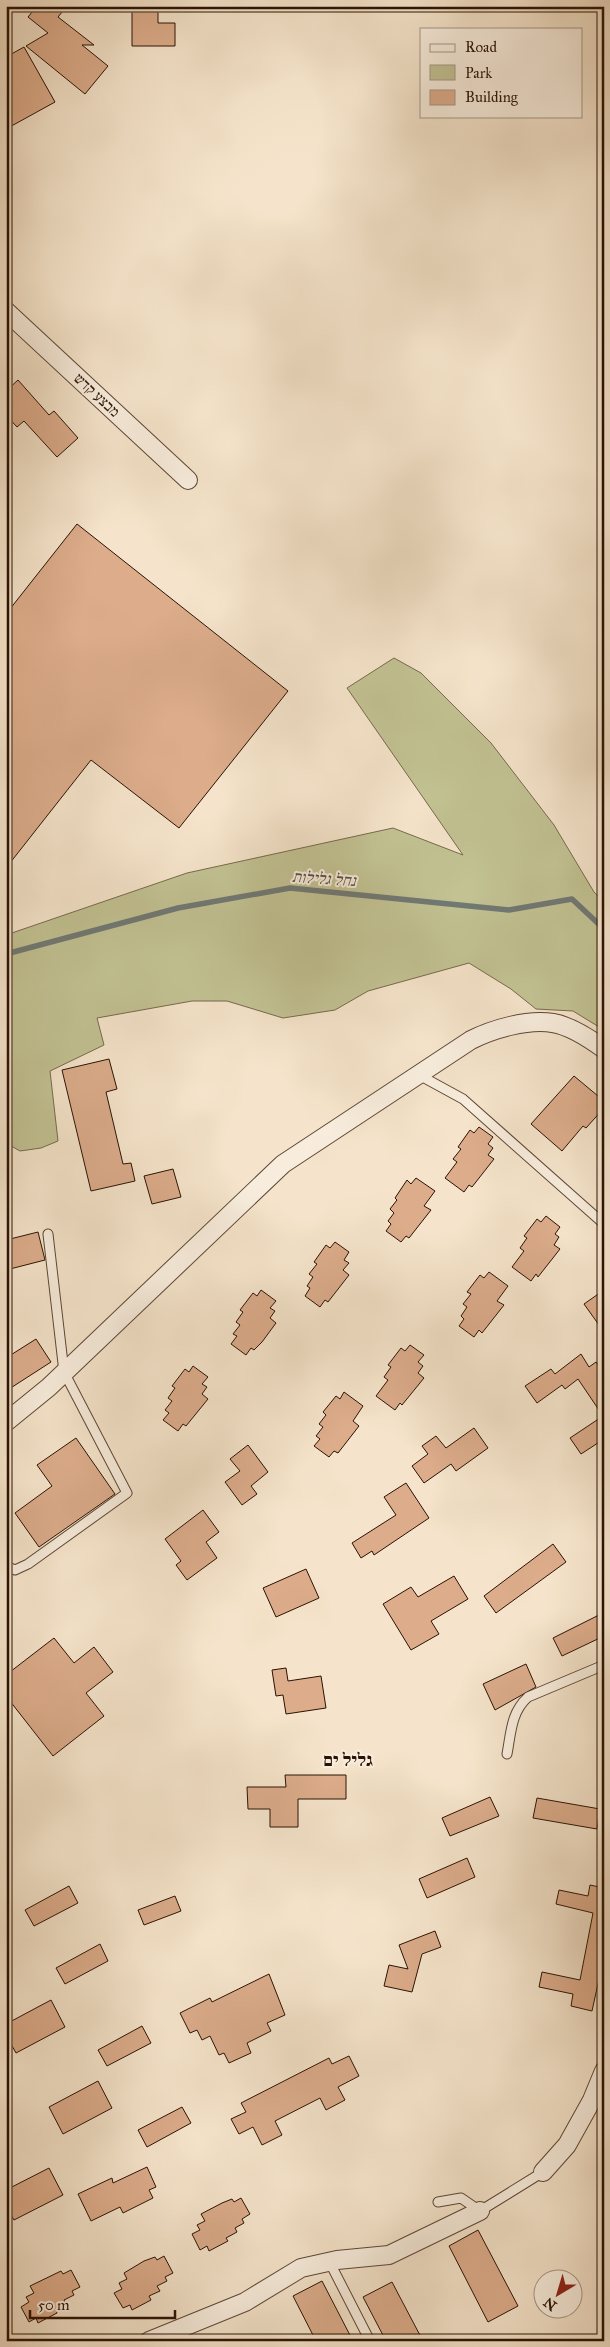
<svg xmlns="http://www.w3.org/2000/svg" width="610" height="2347" font-family="'IM FELL Great Primer','Frank Ruhl Libre',serif">
  <rect width="100%" height="100%" fill="#f5e4cb"/>
  <filter id="stains"><feTurbulence type="fractalNoise" baseFrequency=".004" numOctaves="4"/><feColorMatrix values="0 0 0 0 .2 0 0 0 0 .09 0 0 0 0 .02 0 0 0 .5 -.17"/></filter>
  <radialGradient id="worn" r=".72"><stop offset=".6" stop-color="#630" stop-opacity="0"/><stop offset="1" stop-color="#630" stop-opacity=".3"/></radialGradient>
  <path fill="#c2c293" stroke="#766a4c" d="M 394,658 L 421,673 L 491,743 L 554,825 L 594,892 L 604,902 L 604,1030 L 573,1011 L 536,1009 L 511,989 L 469,963 L 368,991 L 335,1010 L 283,1018 L 227,1001 L 192,1001 L 97,1018 L 104,1045 L 50,1071 L 58,1141 L 41,1148 L 20,1151 L 6,1143 L 6,935 L 187,873 L 393,828 L 463,855 L 347,688 Z"/>
  <g fill="none" stroke-linecap="round" stroke-linejoin="round">
    <path stroke="#707974" stroke-width="5.5" d="M 6,954 L 178,908 L 290,888 L 509,910 L 572,899 L 604,929"/>
  </g>
  <g fill="#dcac8b" stroke="#2a1204">
    <path d="M 37,6 L 67,6 L 58,17 L 94,45 L 82,45 L 108,66 L 85,94 L 26,46 L 48,33 L 28,17 Z"/>
    <path d="M 132,6 L 158,6 L 158,23 L 175,23 L 175,46 L 132,46 Z"/>
    <path d="M 24,47 L 55,102 L 6,129 L 6,57 Z"/>
    <path d="M 18,380 L 49,415 L 54,411 L 78,438 L 57,457 L 24,421 L 17,427 L 6,415 L 6,391 Z"/>
    <path d="M 77,524 L 288,691 L 179,828 L 91,760 L 6,868 L 6,614 Z"/>
    <path d="M 109,1059 L 117,1089 L 106,1092 L 123,1164 L 131,1163 L 135,1181 L 91,1191 L 62,1070 Z"/>
    <path d="M 574,1076 L 604,1101 L 604,1108 L 586,1128 L 583,1126 L 562,1151 L 531,1124 Z"/>
    <path d="M 479,1127 L 493,1137 L 488,1144 L 493,1148 L 488,1155 L 494,1159 L 472,1187 L 469,1185 L 464,1192 L 445,1178 L 457,1162 L 453,1159 L 461,1149 L 458,1147 L 470,1130 L 474,1133 Z"/>
    <path d="M 173,1169 L 181,1197 L 152,1204 L 144,1176 Z"/>
    <path d="M 416,1178 L 435,1191 L 424,1206 L 431,1210 L 409,1238 L 406,1236 L 401,1242 L 386,1231 L 391,1224 L 388,1221 L 394,1213 L 390,1209 L 397,1200 L 395,1198 L 407,1180 L 411,1184 Z"/>
    <path d="M 546,1216 L 560,1227 L 555,1234 L 559,1237 L 554,1245 L 560,1249 L 538,1277 L 536,1274 L 531,1281 L 512,1267 L 524,1251 L 520,1248 L 527,1238 L 524,1236 L 537,1219 L 541,1222 Z"/>
    <path d="M 38,1232 L 45,1260 L 6,1270 L 6,1240 Z"/>
    <path d="M 335,1242 L 349,1252 L 344,1260 L 349,1263 L 343,1270 L 349,1275 L 328,1302 L 325,1300 L 320,1307 L 305,1296 L 310,1288 L 307,1286 L 313,1277 L 309,1274 L 317,1264 L 314,1262 L 326,1245 L 330,1248 Z"/>
    <path d="M 489,1272 L 508,1286 L 497,1301 L 504,1305 L 482,1333 L 479,1330 L 474,1337 L 459,1326 L 464,1319 L 461,1316 L 467,1307 L 463,1304 L 471,1294 L 467,1292 L 480,1275 L 484,1278 Z"/>
    <path d="M 261,1290 L 276,1301 L 270,1308 L 275,1311 L 270,1318 L 276,1323 L 262,1342 L 254,1350 L 251,1348 L 246,1355 L 231,1344 L 237,1336 L 233,1334 L 240,1325 L 236,1322 L 243,1312 L 240,1310 L 253,1293 L 257,1296 Z"/>
    <path d="M 604,1290 L 604,1332 L 584,1304 Z"/>
    <path d="M 36,1339 L 51,1362 L 6,1391 L 6,1358 Z"/>
    <path d="M 410,1345 L 424,1355 L 418,1362 L 423,1366 L 418,1373 L 424,1378 L 402,1405 L 400,1403 L 395,1410 L 376,1396 L 388,1380 L 384,1377 L 391,1367 L 388,1365 L 401,1348 L 405,1351 Z"/>
    <path d="M 581,1354 L 589,1367 L 596,1362 L 604,1373 L 604,1439 L 581,1454 L 570,1438 L 603,1416 L 578,1379 L 565,1389 L 562,1385 L 537,1403 L 525,1386 L 551,1369 L 555,1374 Z"/>
    <path d="M 193,1366 L 208,1377 L 202,1384 L 207,1387 L 202,1394 L 208,1399 L 186,1426 L 183,1424 L 178,1431 L 163,1420 L 169,1413 L 165,1410 L 172,1401 L 168,1398 L 175,1388 L 172,1386 L 185,1369 L 189,1372 Z"/>
    <path d="M 344,1392 L 363,1406 L 353,1421 L 359,1426 L 338,1453 L 334,1451 L 329,1457 L 314,1446 L 320,1439 L 316,1436 L 323,1427 L 319,1424 L 326,1415 L 323,1412 L 336,1396 L 340,1399 Z"/>
    <path d="M 474,1428 L 488,1448 L 456,1471 L 451,1464 L 424,1483 L 412,1466 L 428,1454 L 422,1446 L 436,1436 L 446,1448 Z"/>
    <path d="M 76,1438 L 115,1494 L 39,1547 L 15,1513 L 52,1486 L 37,1465 Z"/>
    <path d="M 248,1445 L 268,1472 L 251,1486 L 257,1494 L 242,1505 L 225,1482 L 240,1471 L 230,1459 Z"/>
    <path d="M 406,1483 L 429,1518 L 374,1555 L 372,1551 L 361,1558 L 352,1543 L 396,1515 L 384,1497 Z"/>
    <path d="M 203,1510 L 219,1532 L 206,1542 L 217,1558 L 187,1580 L 176,1565 L 181,1561 L 165,1539 Z"/>
    <path d="M 553,1544 L 566,1562 L 496,1613 L 484,1596 Z"/>
    <path d="M 306,1569 L 319,1598 L 276,1617 L 263,1588 Z"/>
    <path d="M 454,1576 L 468,1599 L 431,1621 L 439,1634 L 411,1650 L 383,1604 L 411,1587 L 418,1597 Z"/>
    <path d="M 599,1615 L 604,1624 L 604,1636 L 562,1656 L 553,1638 Z"/>
    <path d="M 54,1638 L 74,1663 L 94,1647 L 113,1672 L 86,1693 L 104,1716 L 53,1756 L 6,1696 L 6,1675 Z"/>
    <path d="M 526,1664 L 536,1687 L 495,1710 L 483,1684 Z"/>
    <path d="M 286,1668 L 288,1681 L 321,1676 L 326,1708 L 286,1714 L 283,1695 L 276,1696 L 272,1670 Z"/>
    <path d="M 285,1775 L 346,1775 L 346,1799 L 298,1799 L 298,1827 L 270,1827 L 270,1809 L 248,1809 L 247,1787 L 286,1787 Z"/>
    <path d="M 490,1797 L 499,1816 L 450,1836 L 442,1818 Z"/>
    <path d="M 537,1798 L 600,1809 L 597,1829 L 533,1818 Z"/>
    <path d="M 467,1858 L 475,1877 L 427,1898 L 419,1879 Z"/>
    <path d="M 590,1885 L 604,1888 L 604,1971 L 601,1970 L 592,2011 L 571,2006 L 573,1994 L 539,1987 L 542,1972 L 580,1980 L 593,1913 L 556,1904 L 559,1890 L 588,1896 Z"/>
    <path d="M 69,1886 L 78,1903 L 34,1926 L 25,1910 Z"/>
    <path d="M 175,1896 L 181,1911 L 144,1925 L 138,1910 Z"/>
    <path d="M 435,1931 L 441,1947 L 422,1954 L 412,1992 L 384,1986 L 389,1965 L 408,1969 L 399,1945 Z"/>
    <path d="M 100,1944 L 108,1961 L 65,1984 L 56,1968 Z"/>
    <path d="M 269,1974 L 285,2015 L 267,2023 L 271,2031 L 247,2043 L 251,2053 L 229,2063 L 224,2053 L 219,2055 L 210,2036 L 202,2040 L 197,2030 L 190,2033 L 180,2013 L 210,1998 L 212,2002 Z"/>
    <path d="M 51,2000 L 65,2027 L 16,2053 L 6,2035 L 6,2024 Z"/>
    <path d="M 142,2026 L 151,2043 L 107,2066 L 98,2050 Z"/>
    <path d="M 349,2056 L 359,2076 L 338,2087 L 345,2100 L 326,2110 L 320,2098 L 275,2121 L 282,2135 L 262,2145 L 253,2127 L 239,2134 L 231,2119 L 246,2112 L 241,2103 L 329,2058 L 332,2064 Z"/>
    <path d="M 98,2081 L 112,2108 L 63,2134 L 49,2107 Z"/>
    <path d="M 182,2107 L 191,2123 L 147,2147 L 138,2130 Z"/>
    <path d="M 147,2167 L 156,2187 L 149,2190 L 153,2198 L 123,2213 L 120,2207 L 91,2221 L 78,2194 L 112,2178 L 113,2183 Z"/>
    <path d="M 49,2168 L 63,2195 L 14,2220 L 6,2206 L 6,2190 Z"/>
    <path d="M 241,2198 L 250,2214 L 242,2219 L 244,2223 L 235,2228 L 237,2232 L 226,2238 L 228,2241 L 209,2251 L 207,2246 L 200,2250 L 192,2234 L 200,2230 L 197,2225 L 205,2221 L 201,2214 L 222,2203 L 232,2199 L 234,2202 Z"/>
    <path d="M 478,2230 L 518,2306 L 488,2322 L 449,2246 Z"/>
    <path d="M 164,2256 L 173,2273 L 165,2277 L 167,2281 L 157,2286 L 160,2291 L 149,2296 L 151,2300 L 132,2310 L 130,2305 L 123,2308 L 114,2293 L 122,2289 L 119,2283 L 127,2279 L 124,2273 L 144,2261 L 155,2257 L 157,2260 Z"/>
    <path d="M 71,2270 L 80,2287 L 72,2291 L 74,2295 L 64,2300 L 66,2304 L 56,2310 L 57,2313 L 38,2323 L 36,2318 L 29,2322 L 21,2307 L 29,2302 L 26,2297 L 34,2293 L 30,2286 L 61,2271 L 63,2274 Z"/>
    <path d="M 322,2281 L 353,2341 L 316,2341 L 293,2296 Z"/>
    <path d="M 392,2282 L 423,2341 L 386,2341 L 363,2297 Z"/>
  </g>
  <g fill="none" stroke-linecap="round" stroke-linejoin="round">
    <defs>
      <g id="service">
        <path d="M 419,1075 L 463,1099 L 604,1224"/>
        <path d="M 6,1566 L 15,1570 L 28,1564 L 127,1493 L 64,1372 L 48,1234"/>
        <path d="M 507,1754 C 511,1733 511,1712 528,1697 L 604,1665"/>
        <path d="M 438,2202 L 461,2198 L 480,2211 L 543,2172"/>
        <path d="M 329,2261 L 370,2341"/>
      </g>
      <g id="minor">
        <path d="M 6,311 L 188,480"/>
        <path d="M 6,1422 L 49,1387 L 283,1164 L 471,1040 C 493,1029 527,1019 553,1023 C 571,1026 589,1038 604,1049"/>
        <path d="M 543,2172 L 567,2145 L 592,2100 L 604,2071"/>
        <path d="M 149,2341 L 245,2302 L 301,2268 L 337,2260 L 389,2255 L 480,2211"/>
      </g>
    </defs>
    <use href="#service" stroke="#5d4636" stroke-width="11"/>
    <use href="#minor" stroke="#5d4636" stroke-width="20"/>
    <use href="#service" stroke="#f8eddd" stroke-width="9"/>
    <use href="#minor" stroke="#f8eddd" stroke-width="18"/>
  </g>
  <g text-anchor="middle" stroke-width="4" stroke-linejoin="round" paint-order="stroke">
    <g font-size="15" fill="#2a1204" stroke="#f8eddd">
      <text transform="translate(97 395) rotate(43)" y="5">מבצע קדש</text>
    </g>
    <g font-size="16" font-style="italic" fill="#534e45" stroke="#f8eddd">
      <text transform="translate(324 878) rotate(4)" y="6">נחל גלילות</text>
    </g>
    <g font-size="18" font-weight="bold" fill="#2a1204" stroke="#f8eddd">
      <text x="348" y="1766">גליל ים</text>
    </g>
  </g>
  <rect width="610" height="2347" fill="none" stroke="#f5e4cb" stroke-width="25"/>
  <rect x="8" y="8" width="595" height="2332" fill="none" stroke="#2a1204" stroke-width="2.5"/>
  <rect x="12" y="12" width="585" height="2322" fill="none" stroke="#2a1204"/>
  <rect x="420" y="28" width="162" height="90" fill="#f8eddd" stroke="#a69586"/>
  <rect x="430" y="44" width="25" height="8" fill="#f8eddd" stroke="#a69586"/>
  <text x="465" y="52" font-size="15" fill="#2a1204">Road</text>
  <rect x="430" y="65" width="25" height="15" fill="#c2c293" stroke="#a69586"/>
  <text x="465" y="78" font-size="15" fill="#2a1204">Park</text>
  <rect x="430" y="90" width="25" height="15" fill="#dcac8b" stroke="#a69586"/>
  <text x="465" y="102" font-size="15" fill="#2a1204">Building</text>
  <g transform="translate(558 2294) rotate(218)"><circle r="24" fill="#f8eddd" stroke="#a69586"/>
  <path d="M0-4L9 19L0 12L-9 19Z" fill="#8f2418"/>
  <text y="-8" font-size="14" font-weight="bold" text-anchor="middle" fill="#2a1204">N</text>
  </g>
  <path d="M30 2310v8h145v-8" fill="none" stroke="#2a1204" stroke-width="2.5"/>
  <text x="38" y="2310" font-size="15" fill="#2a1204" stroke="#f8eddd" stroke-width="4" paint-order="stroke">50 m</text>
  <rect width="100%" height="100%" filter="url(#stains)"/>
  <rect width="100%" height="100%" fill="url(#worn)"/>
</svg>
